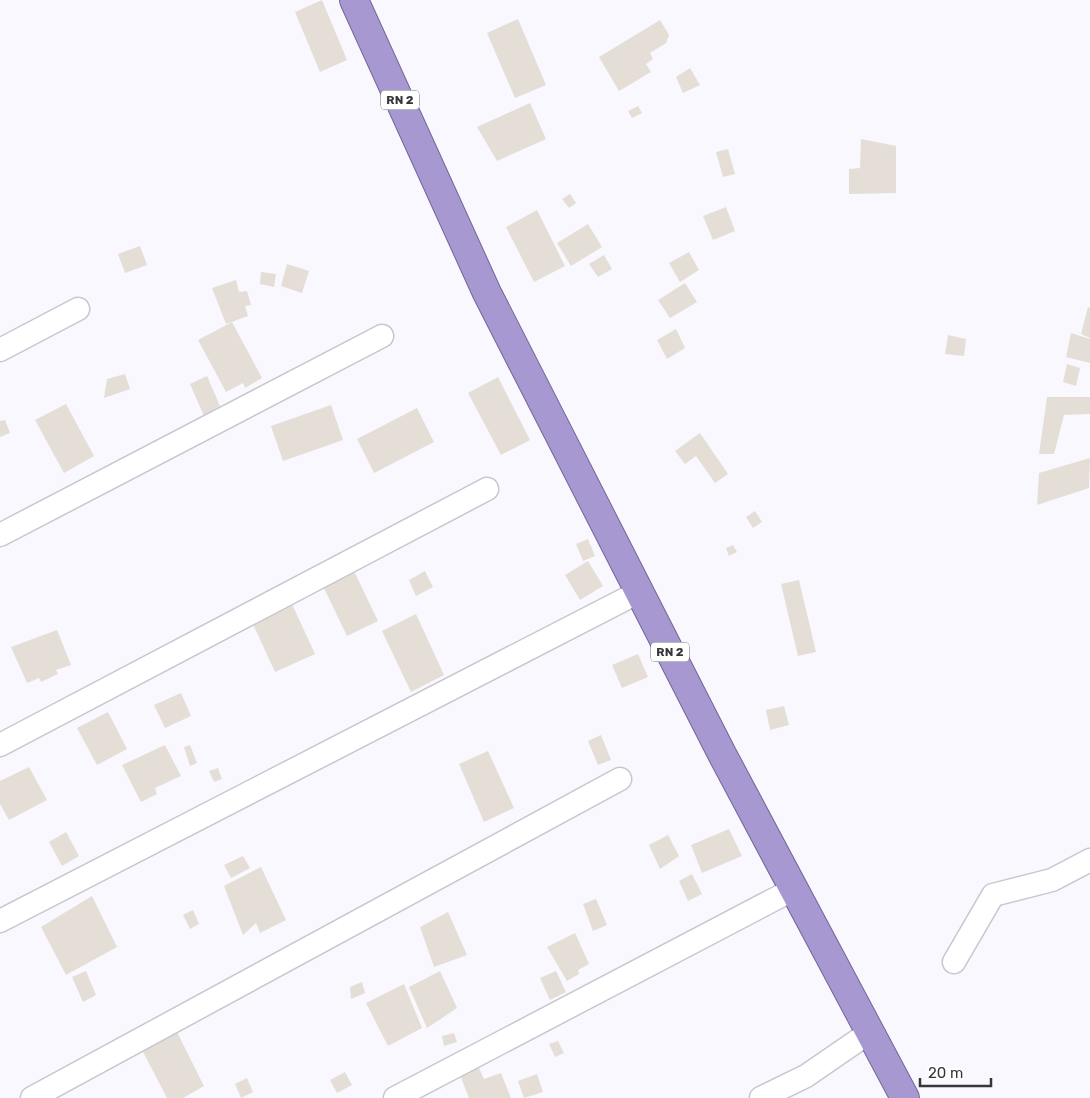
<svg xmlns="http://www.w3.org/2000/svg" width="1090" height="1098" font-family="Rubik,sans-serif">
  <rect width="100%" height="100%" fill="#f8f8fe"/>
  <g fill="#e4ded6">
    <path d="M 322,0 L 347,60 L 320,72 L 295,12 Z"/>
    <path d="M 518,19 L 546,85 L 515,98 L 487,33 Z"/>
    <path d="M 660,20 L 669,35 L 666,43 L 650,53 L 653,59 L 646,64 L 651,72 L 619,91 L 599,57 Z"/>
    <path d="M 690,68 L 700,85 L 683,93 L 676,77 Z"/>
    <path d="M 530,103 L 546,139 L 497,161 L 477,127 Z"/>
    <path d="M 638,106 L 642,113 L 632,118 L 628,111 Z"/>
    <path d="M 861,139 L 896,146 L 896,193 L 849,194 L 849,169 L 860,168 Z"/>
    <path d="M 728,149 L 735,174 L 723,177 L 716,152 Z"/>
    <path d="M 570,194 L 576,203 L 569,208 L 562,199 Z"/>
    <path d="M 726,207 L 735,231 L 713,240 L 703,216 Z"/>
    <path d="M 537,210 L 565,266 L 534,282 L 506,227 Z"/>
    <path d="M 588,224 L 602,247 L 571,266 L 557,243 Z"/>
    <path d="M 140,246 L 147,265 L 125,273 L 118,254 Z"/>
    <path d="M 689,252 L 699,270 L 680,282 L 669,263 Z"/>
    <path d="M 604,255 L 612,269 L 598,277 L 589,264 Z"/>
    <path d="M 287,264 L 309,271 L 302,293 L 281,286 Z"/>
    <path d="M 261,272 L 276,274 L 274,287 L 260,284 Z"/>
    <path d="M 236,280 L 239,292 L 247,291 L 251,305 L 245,306 L 248,316 L 226,324 L 212,288 Z"/>
    <path d="M 685,283 L 697,302 L 670,318 L 658,300 Z"/>
    <path d="M 1088,307 L 1090,308 L 1090,338 L 1081,334 Z"/>
    <path d="M 232,322 L 262,378 L 245,388 L 243,383 L 226,392 L 198,340 Z"/>
    <path d="M 676,329 L 685,348 L 667,359 L 657,340 Z"/>
    <path d="M 1071,333 L 1090,339 L 1090,363 L 1066,357 Z"/>
    <path d="M 948,335 L 966,339 L 964,356 L 945,354 Z"/>
    <path d="M 1067,364 L 1080,368 L 1076,386 L 1063,382 Z"/>
    <path d="M 125,374 L 130,389 L 104,398 L 107,379 Z"/>
    <path d="M 207,376 L 220,406 L 204,416 L 190,384 Z"/>
    <path d="M 498,377 L 530,440 L 501,455 L 468,393 Z"/>
    <path d="M 1047,397 L 1090,397 L 1090,414 L 1064,415 L 1054,454 L 1039,454 Z"/>
    <path d="M 66,404 L 94,456 L 64,473 L 35,420 Z"/>
    <path d="M 331,405 L 343,440 L 283,461 L 271,426 Z"/>
    <path d="M 417,408 L 434,442 L 374,473 L 357,439 Z"/>
    <path d="M 5,420 L 10,433 L 0,437 L 0,421 Z"/>
    <path d="M 700,433 L 728,474 L 715,483 L 696,456 L 685,464 L 675,451 Z"/>
    <path d="M 1090,458 L 1089,488 L 1037,505 L 1039,473 Z"/>
    <path d="M 755,511 L 762,522 L 753,528 L 746,517 Z"/>
    <path d="M 588,539 L 595,556 L 583,561 L 576,544 Z"/>
    <path d="M 733,545 L 737,552 L 729,556 L 726,548 Z"/>
    <path d="M 588,561 L 603,586 L 580,600 L 565,575 Z"/>
    <path d="M 353,569 L 378,621 L 347,636 L 322,584 Z"/>
    <path d="M 425,571 L 433,587 L 416,596 L 409,580 Z"/>
    <path d="M 799,580 L 816,652 L 798,656 L 781,584 Z"/>
    <path d="M 292,604 L 315,654 L 275,672 L 252,622 Z"/>
    <path d="M 416,614 L 444,675 L 411,692 L 382,631 Z"/>
    <path d="M 57,630 L 71,665 L 56,670 L 58,674 L 41,682 L 39,678 L 27,683 L 11,647 Z"/>
    <path d="M 638,654 L 648,677 L 622,688 L 612,665 Z"/>
    <path d="M 181,693 L 191,716 L 165,728 L 154,705 Z"/>
    <path d="M 784,706 L 789,725 L 770,730 L 766,710 Z"/>
    <path d="M 108,712 L 127,749 L 97,765 L 77,728 Z"/>
    <path d="M 601,735 L 611,760 L 598,765 L 588,741 Z"/>
    <path d="M 165,745 L 181,776 L 155,788 L 157,794 L 141,802 L 122,765 Z"/>
    <path d="M 190,745 L 197,763 L 190,766 L 184,747 Z"/>
    <path d="M 488,751 L 514,808 L 484,822 L 459,764 Z"/>
    <path d="M 29,767 L 47,800 L 9,820 L 0,804 L 0,781 Z"/>
    <path d="M 218,768 L 222,779 L 214,782 L 209,771 Z"/>
    <path d="M 729,829 L 742,856 L 702,873 L 691,845 Z"/>
    <path d="M 66,832 L 79,856 L 62,866 L 49,842 Z"/>
    <path d="M 668,835 L 679,856 L 660,869 L 649,845 Z"/>
    <path d="M 243,856 L 250,868 L 231,878 L 224,865 Z"/>
    <path d="M 261,867 L 286,920 L 260,933 L 256,923 L 243,935 L 224,886 Z"/>
    <path d="M 692,874 L 702,894 L 688,901 L 679,881 Z"/>
    <path d="M 92,896 L 117,947 L 66,975 L 41,927 Z"/>
    <path d="M 596,899 L 607,925 L 593,931 L 583,904 Z"/>
    <path d="M 193,910 L 199,924 L 190,929 L 183,915 Z"/>
    <path d="M 448,912 L 467,955 L 434,967 L 420,927 Z"/>
    <path d="M 575,933 L 589,964 L 578,970 L 579,974 L 567,981 L 547,947 Z"/>
    <path d="M 86,971 L 96,995 L 83,1002 L 72,977 Z"/>
    <path d="M 440,971 L 457,1008 L 427,1028 L 409,987 Z"/>
    <path d="M 556,971 L 566,992 L 550,1000 L 540,978 Z"/>
    <path d="M 362,982 L 365,993 L 351,999 L 350,987 Z"/>
    <path d="M 404,984 L 422,1028 L 388,1046 L 366,1003 Z"/>
    <path d="M 177,1032 L 204,1086 L 183,1098 L 167,1098 L 141,1048 Z"/>
    <path d="M 454,1033 L 457,1042 L 444,1046 L 442,1036 Z"/>
    <path d="M 558,1041 L 564,1053 L 555,1057 L 549,1044 Z"/>
    <path d="M 479,1068 L 484,1079 L 501,1073 L 511,1098 L 469,1098 L 460,1075 Z"/>
    <path d="M 345,1072 L 352,1085 L 337,1093 L 330,1080 Z"/>
    <path d="M 537,1074 L 543,1092 L 524,1098 L 518,1081 Z"/>
    <path d="M 247,1078 L 253,1092 L 241,1098 L 235,1084 Z"/>
  </g>
  <g fill="none" stroke-linecap="round" stroke-linejoin="round">
    <defs>
      <g id="minor">
        <path d="M 0,350 L 78,309"/>
        <path d="M 0,535 L 382,336"/>
        <path d="M 0,745 L 487,489"/>
        <path d="M 0,921 L 639,592"/>
        <path d="M 954,962 L 993,895 L 1052,880 L 1090,860"/>
        <path d="M 32,1098 L 620,779"/>
        <path d="M 395,1098 L 794,889"/>
        <path d="M 761,1098 L 806,1076 L 870,1032"/>
      </g>
      <path id="trunk" d="M 354,0 L 487,293 L 722,754 L 905,1098"/>
    </defs>
    <use href="#minor" stroke="#c8c7d0" stroke-width="25"/>
    <use href="#trunk" stroke="#736595" stroke-width="30"/>
    <use href="#minor" stroke="#fff" stroke-width="22"/>
    <use href="#trunk" stroke="#a898d2" stroke-width="28"/>
  </g>
  <g text-anchor="middle" stroke-width="4" stroke-linejoin="round" paint-order="stroke">
    <g fill="#fff" stroke="#737375" stroke-width="1">
      <rect x="381" y="90.5" width="38" height="19" rx="4"/>
      <rect x="651" y="642.5" width="38" height="19" rx="4"/>
    </g>
    <g font-size="12" font-weight="bold" fill="#37373a">
      <text x="400" y="104">RN 2</text>
      <text x="670" y="656">RN 2</text>
    </g>
  </g>
  <path d="M920 1078v8h71v-8" fill="none" stroke="#37373a" stroke-width="2.5"/>
  <text x="928" y="1078" font-size="15" fill="#37373a" stroke="#ffffff" stroke-width="4" paint-order="stroke">20 m</text>
</svg>
